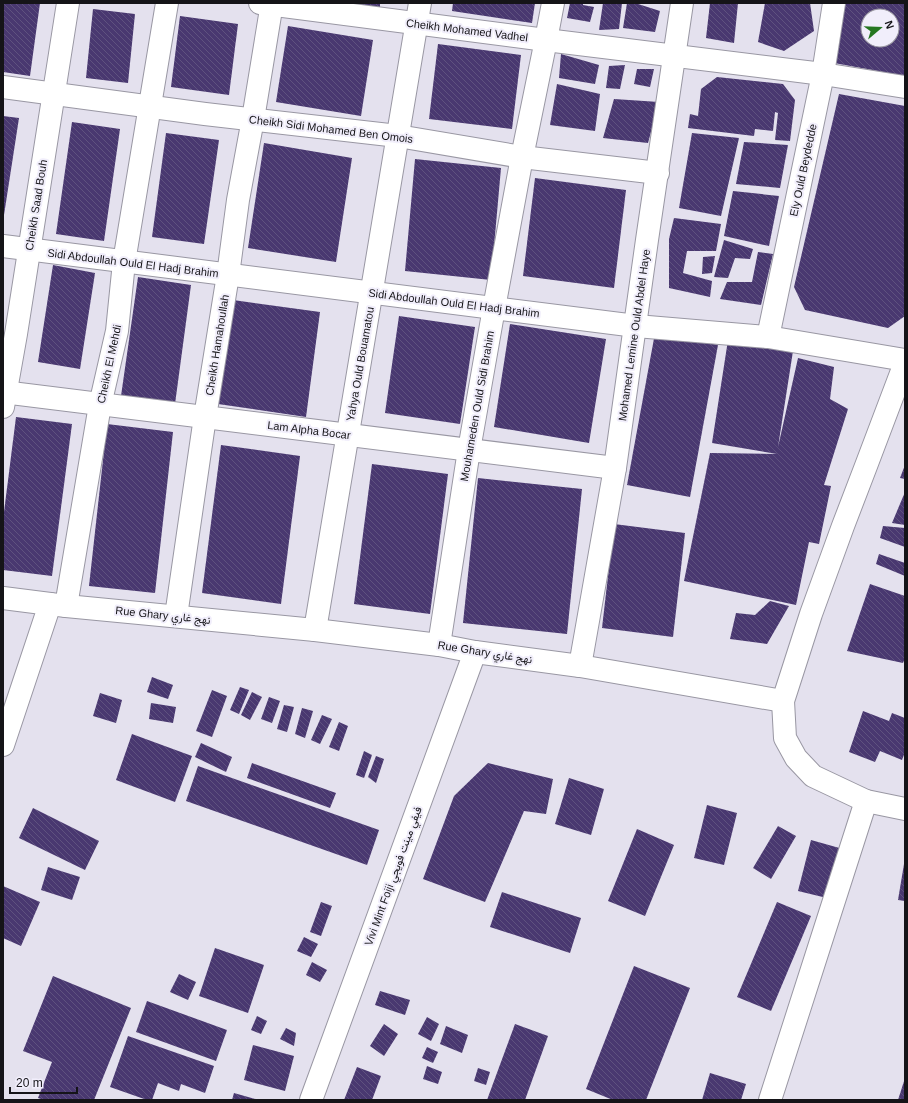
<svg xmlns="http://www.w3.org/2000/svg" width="908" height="1103" font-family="Helvetica,Vazirmatn,sans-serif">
  <defs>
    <pattern id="building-back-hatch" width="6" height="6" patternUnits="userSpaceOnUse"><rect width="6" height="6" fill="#493870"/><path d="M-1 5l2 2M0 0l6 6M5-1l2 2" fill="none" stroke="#5f527f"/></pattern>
  </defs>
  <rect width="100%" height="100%" fill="#e4e1ee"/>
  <g fill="url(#building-back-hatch)" fill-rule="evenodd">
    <path d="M 3,3 L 40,3 L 30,76 L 3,72 Z"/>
    <path d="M 350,3 L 380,3 L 380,8 L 350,4 Z"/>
    <path d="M 453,3 L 535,3 L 532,23 L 452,11 Z"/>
    <path d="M 570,3 L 583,3 L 583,5 L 594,7 L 590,22 L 567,18 Z"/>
    <path d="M 603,3 L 622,3 L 619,29 L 599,30 Z"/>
    <path d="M 627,3 L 635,3 L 660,11 L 655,32 L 623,28 Z"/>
    <path d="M 710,3 L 738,3 L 734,43 L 706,38 Z"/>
    <path d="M 765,3 L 810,3 L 814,31 L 784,51 L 758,42 Z"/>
    <path d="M 844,3 L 905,3 L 905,76 L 834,63 ZM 868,16 L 892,16 L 892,40 L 868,40 Z"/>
    <path d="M 93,9 L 135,14 L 128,83 L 86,78 Z"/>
    <path d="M 180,16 L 238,24 L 229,95 L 171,87 Z"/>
    <path d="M 288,26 L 373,40 L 361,116 L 276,102 Z"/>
    <path d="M 438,44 L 521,55 L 512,129 L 429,119 Z"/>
    <path d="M 561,54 L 599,65 L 595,84 L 559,78 Z"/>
    <path d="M 625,65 L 620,89 L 606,88 L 609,66 Z"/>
    <path d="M 637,69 L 654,69 L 650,87 L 634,84 Z"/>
    <path d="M 717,77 L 783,84 L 795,100 L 790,141 L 775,140 L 778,113 L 775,112 L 773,131 L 755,129 L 754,136 L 688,128 L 690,114 L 698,116 L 701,89 Z"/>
    <path d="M 557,84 L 600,94 L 595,131 L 550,125 Z"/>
    <path d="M 839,94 L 905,106 L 905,316 L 888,328 L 805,310 L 794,287 Z"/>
    <path d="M 614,99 L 659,102 L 648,143 L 603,138 Z"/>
    <path d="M 3,116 L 19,118 L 4,215 L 3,215 Z"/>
    <path d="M 72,122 L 120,129 L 104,241 L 56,234 Z"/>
    <path d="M 166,133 L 219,140 L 204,244 L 152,237 Z"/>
    <path d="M 692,133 L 739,138 L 721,216 L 679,208 Z"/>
    <path d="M 744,142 L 788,145 L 780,188 L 736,184 Z"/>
    <path d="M 264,143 L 352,158 L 336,262 L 248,248 Z"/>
    <path d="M 415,159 L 501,168 L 491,280 L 405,271 Z"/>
    <path d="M 535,178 L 626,190 L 614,288 L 523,276 Z"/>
    <path d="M 733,191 L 779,196 L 769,246 L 724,236 Z"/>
    <path d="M 674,218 L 721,224 L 716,251 L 687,251 L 683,273 L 712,281 L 710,297 L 669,288 L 669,239 Z"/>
    <path d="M 724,240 L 753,249 L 750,259 L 735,258 L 728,278 L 714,277 Z"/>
    <path d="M 758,252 L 773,254 L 761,305 L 720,299 L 727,282 L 752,282 Z"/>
    <path d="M 715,256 L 712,273 L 702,274 L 703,257 Z"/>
    <path d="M 53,265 L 95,273 L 80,369 L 38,362 Z"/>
    <path d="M 138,277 L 191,285 L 175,404 L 121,396 Z"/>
    <path d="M 233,300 L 320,312 L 306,417 L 218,404 Z"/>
    <path d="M 399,316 L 475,327 L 460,424 L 385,413 Z"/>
    <path d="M 510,324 L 606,339 L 589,443 L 494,427 Z"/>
    <path d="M 655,333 L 718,345 L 690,497 L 627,485 Z"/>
    <path d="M 728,340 L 793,351 L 778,447 L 798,358 L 834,367 L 830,399 L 848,409 L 824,485 L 831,486 L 819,544 L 809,542 L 796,605 L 684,581 L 710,453 L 777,454 L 712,443 Z"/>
    <path d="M 16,417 L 72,424 L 52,576 L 3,570 L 3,520 Z"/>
    <path d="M 107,424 L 173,432 L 155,593 L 89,586 Z"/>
    <path d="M 221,445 L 300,456 L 281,604 L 202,593 Z"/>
    <path d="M 372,464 L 448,474 L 430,614 L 354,604 Z"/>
    <path d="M 905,465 L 905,479 L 900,478 Z"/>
    <path d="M 478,478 L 582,489 L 567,634 L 463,623 Z"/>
    <path d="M 905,492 L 905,525 L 892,523 Z"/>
    <path d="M 614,524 L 685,533 L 673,637 L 602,628 Z"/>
    <path d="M 883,526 L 905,528 L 905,547 L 880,538 Z"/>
    <path d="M 879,554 L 905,563 L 905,576 L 876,564 Z"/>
    <path d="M 870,584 L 905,596 L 905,658 L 903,663 L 847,651 Z"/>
    <path d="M 770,601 L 789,606 L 767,644 L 730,639 L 736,613 L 755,615 Z"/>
    <path d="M 152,677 L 173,685 L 168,699 L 147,692 Z"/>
    <path d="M 240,687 L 249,690 L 239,714 L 230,710 Z"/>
    <path d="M 212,690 L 227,696 L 212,737 L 196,731 Z"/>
    <path d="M 252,692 L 262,697 L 250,720 L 241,715 Z"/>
    <path d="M 100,693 L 122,700 L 116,723 L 93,716 Z"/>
    <path d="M 269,697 L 280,701 L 272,723 L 261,719 Z"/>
    <path d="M 151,703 L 176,707 L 173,723 L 149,719 Z"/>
    <path d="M 284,705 L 294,707 L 287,732 L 277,729 Z"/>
    <path d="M 302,708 L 313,711 L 305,738 L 295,734 Z"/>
    <path d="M 863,711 L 889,721 L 892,713 L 905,718 L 905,752 L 902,760 L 880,751 L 875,762 L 849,752 Z"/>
    <path d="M 322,715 L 332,719 L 320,744 L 311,740 Z"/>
    <path d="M 339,722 L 348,726 L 339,751 L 329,747 Z"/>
    <path d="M 132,734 L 192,756 L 175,802 L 116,780 Z"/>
    <path d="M 201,743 L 232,757 L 226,772 L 195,757 Z"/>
    <path d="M 364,751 L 372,755 L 364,778 L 356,775 Z"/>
    <path d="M 376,756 L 384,759 L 376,783 L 368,777 Z"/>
    <path d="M 252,763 L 336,793 L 330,808 L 247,778 Z"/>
    <path d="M 488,763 L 553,779 L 546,814 L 524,811 L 485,902 L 423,879 L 454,796 Z"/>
    <path d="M 198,766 L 379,830 L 367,865 L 186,801 Z"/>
    <path d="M 569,778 L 604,789 L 591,835 L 555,824 Z"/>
    <path d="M 707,805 L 737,813 L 724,865 L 694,858 Z"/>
    <path d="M 33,808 L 99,841 L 85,870 L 19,838 Z"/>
    <path d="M 778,826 L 796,836 L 771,879 L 753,868 Z"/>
    <path d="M 637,829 L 674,845 L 645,916 L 608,901 Z"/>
    <path d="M 811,840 L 843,849 L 831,899 L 798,891 Z"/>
    <path d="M 904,864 L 905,864 L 905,901 L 898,900 Z"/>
    <path d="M 48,867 L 80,877 L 72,900 L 41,890 Z"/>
    <path d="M 3,886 L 40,902 L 21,946 L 3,938 Z"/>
    <path d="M 502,892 L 581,918 L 570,953 L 490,927 Z"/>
    <path d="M 321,902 L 332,906 L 321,936 L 310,932 Z"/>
    <path d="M 777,902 L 811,916 L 771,1011 L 737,997 Z"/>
    <path d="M 304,937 L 318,944 L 311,957 L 297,951 Z"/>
    <path d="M 215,948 L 264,965 L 248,1013 L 199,996 Z"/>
    <path d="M 312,962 L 327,970 L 320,982 L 306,975 Z"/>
    <path d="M 634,966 L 690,988 L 646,1100 L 613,1100 L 586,1089 Z"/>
    <path d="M 179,974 L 196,982 L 188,1000 L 170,992 Z"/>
    <path d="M 53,976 L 131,1008 L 94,1100 L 44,1100 L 38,1098 L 52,1062 L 23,1051 Z"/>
    <path d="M 380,991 L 410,1000 L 405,1015 L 375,1005 Z"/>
    <path d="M 147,1001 L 227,1030 L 216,1061 L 136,1032 Z"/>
    <path d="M 257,1016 L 267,1021 L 261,1034 L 251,1030 Z"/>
    <path d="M 427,1017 L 439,1024 L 431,1041 L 418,1034 Z"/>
    <path d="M 384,1024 L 398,1034 L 384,1056 L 370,1046 Z"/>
    <path d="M 515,1024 L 548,1036 L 525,1100 L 487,1100 Z"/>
    <path d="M 446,1026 L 468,1035 L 462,1053 L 440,1044 Z"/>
    <path d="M 286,1028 L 296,1033 L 294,1046 L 280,1039 Z"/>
    <path d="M 128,1036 L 214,1066 L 205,1093 L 181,1084 L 179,1091 L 158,1083 L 152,1100 L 147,1100 L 110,1087 Z"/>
    <path d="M 253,1045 L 294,1056 L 285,1091 L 244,1080 Z"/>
    <path d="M 427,1047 L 438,1052 L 433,1063 L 422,1058 Z"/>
    <path d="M 427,1066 L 442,1072 L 438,1084 L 423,1079 Z"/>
    <path d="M 357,1067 L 381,1076 L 372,1100 L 344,1100 Z"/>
    <path d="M 478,1068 L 490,1072 L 486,1085 L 474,1081 Z"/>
    <path d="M 710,1073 L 746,1084 L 741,1100 L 702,1100 Z"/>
    <path d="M 905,1078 L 905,1100 L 898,1100 Z"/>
    <path d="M 234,1093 L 259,1100 L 232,1100 Z"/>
  </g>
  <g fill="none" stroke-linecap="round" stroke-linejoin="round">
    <defs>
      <g id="minor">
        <path d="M 260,3 L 546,40 L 823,74 L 905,87"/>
        <path d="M 3,87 L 205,114 L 398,136 L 522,157 L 658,173"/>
        <path d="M 3,246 L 636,326 L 768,337 L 905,360"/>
        <path d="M 768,337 L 823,74 L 834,3"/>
        <path d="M 905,363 L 866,466 L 843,526 L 811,614 L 783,701 L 785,738 L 796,758 L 813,776 L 866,801 L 905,809"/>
        <path d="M 3,392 L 615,468"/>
        <path d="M 3,407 L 16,334 L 68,3"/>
        <path d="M 3,598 L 66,606 L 315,630 L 439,645 L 475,652 L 580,666 L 783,701"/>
        <path d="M 66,606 L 100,405 L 117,331 L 124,262 L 167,3"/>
        <path d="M 176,616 L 205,417 L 228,275 L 238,200 L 253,119 L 272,3"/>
        <path d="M 315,630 L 420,3"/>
        <path d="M 439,645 L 469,450 L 494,308 L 522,157 L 546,40 L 553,3"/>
        <path d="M 580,666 L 615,468 L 647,240 L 682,3"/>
        <path d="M 3,745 L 50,604"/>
        <path d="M 311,1100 L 475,652"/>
        <path d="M 770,1100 L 866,801"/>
      </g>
    </defs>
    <use href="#minor" stroke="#9997a3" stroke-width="24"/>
    <use href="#minor" stroke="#fff" stroke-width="22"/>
  </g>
  <g text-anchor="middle" stroke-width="4" stroke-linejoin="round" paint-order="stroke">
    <g font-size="11" fill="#151418" stroke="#f1eefb">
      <text transform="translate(467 30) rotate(7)" y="4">Cheikh Mohamed Vadhel</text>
      <text transform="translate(331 129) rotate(7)" y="4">Cheikh Sidi Mohamed Ben Omois</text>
      <text transform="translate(803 170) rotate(-78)" y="4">Ely Ould Beydedde</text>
      <text transform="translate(36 205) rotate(-81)" y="4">Cheikh Saad Bouh</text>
      <text transform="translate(133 263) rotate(7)" y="4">Sidi Abdoullah Ould El Hadj Brahim</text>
      <text transform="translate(454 303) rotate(7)" y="4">Sidi Abdoullah Ould El Hadj Brahim</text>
      <text transform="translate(634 335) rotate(-82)" y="4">Mohamed Lemine Ould Abdel Haye</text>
      <text transform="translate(217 345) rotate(-81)" y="4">Cheikh Hamahoullah</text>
      <text transform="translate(109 364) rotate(-78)" y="4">Cheikh El Mehdi</text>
      <text transform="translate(360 364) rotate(-80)" y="4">Yahya Ould Bouamatou</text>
      <text transform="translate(477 406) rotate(-80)" y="4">Mouhameden Ould Sidi Brahim</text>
      <text transform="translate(309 430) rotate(7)" y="4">Lam Alpha Bocar</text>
      <text transform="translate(163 615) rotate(6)" y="4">Rue Ghary نهج غاري</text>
      <text transform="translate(485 652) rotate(9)" y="4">Rue Ghary نهج غاري</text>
      <text transform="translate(393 876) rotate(-70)" y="4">Vivi Mint Foiji فيفي مينت فويجي</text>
    </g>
  </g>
  <rect width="908" height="1103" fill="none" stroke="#151418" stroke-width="8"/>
  <g transform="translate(880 28) rotate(71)"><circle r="19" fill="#f1eefb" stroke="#9997a0"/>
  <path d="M0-3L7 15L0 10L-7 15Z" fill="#257721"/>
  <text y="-6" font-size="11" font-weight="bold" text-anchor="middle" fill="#151418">N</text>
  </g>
  <path d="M10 1087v6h67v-6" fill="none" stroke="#151418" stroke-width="2"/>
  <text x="16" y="1087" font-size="12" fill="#151418" stroke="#f1eefb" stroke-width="3" paint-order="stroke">20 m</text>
</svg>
